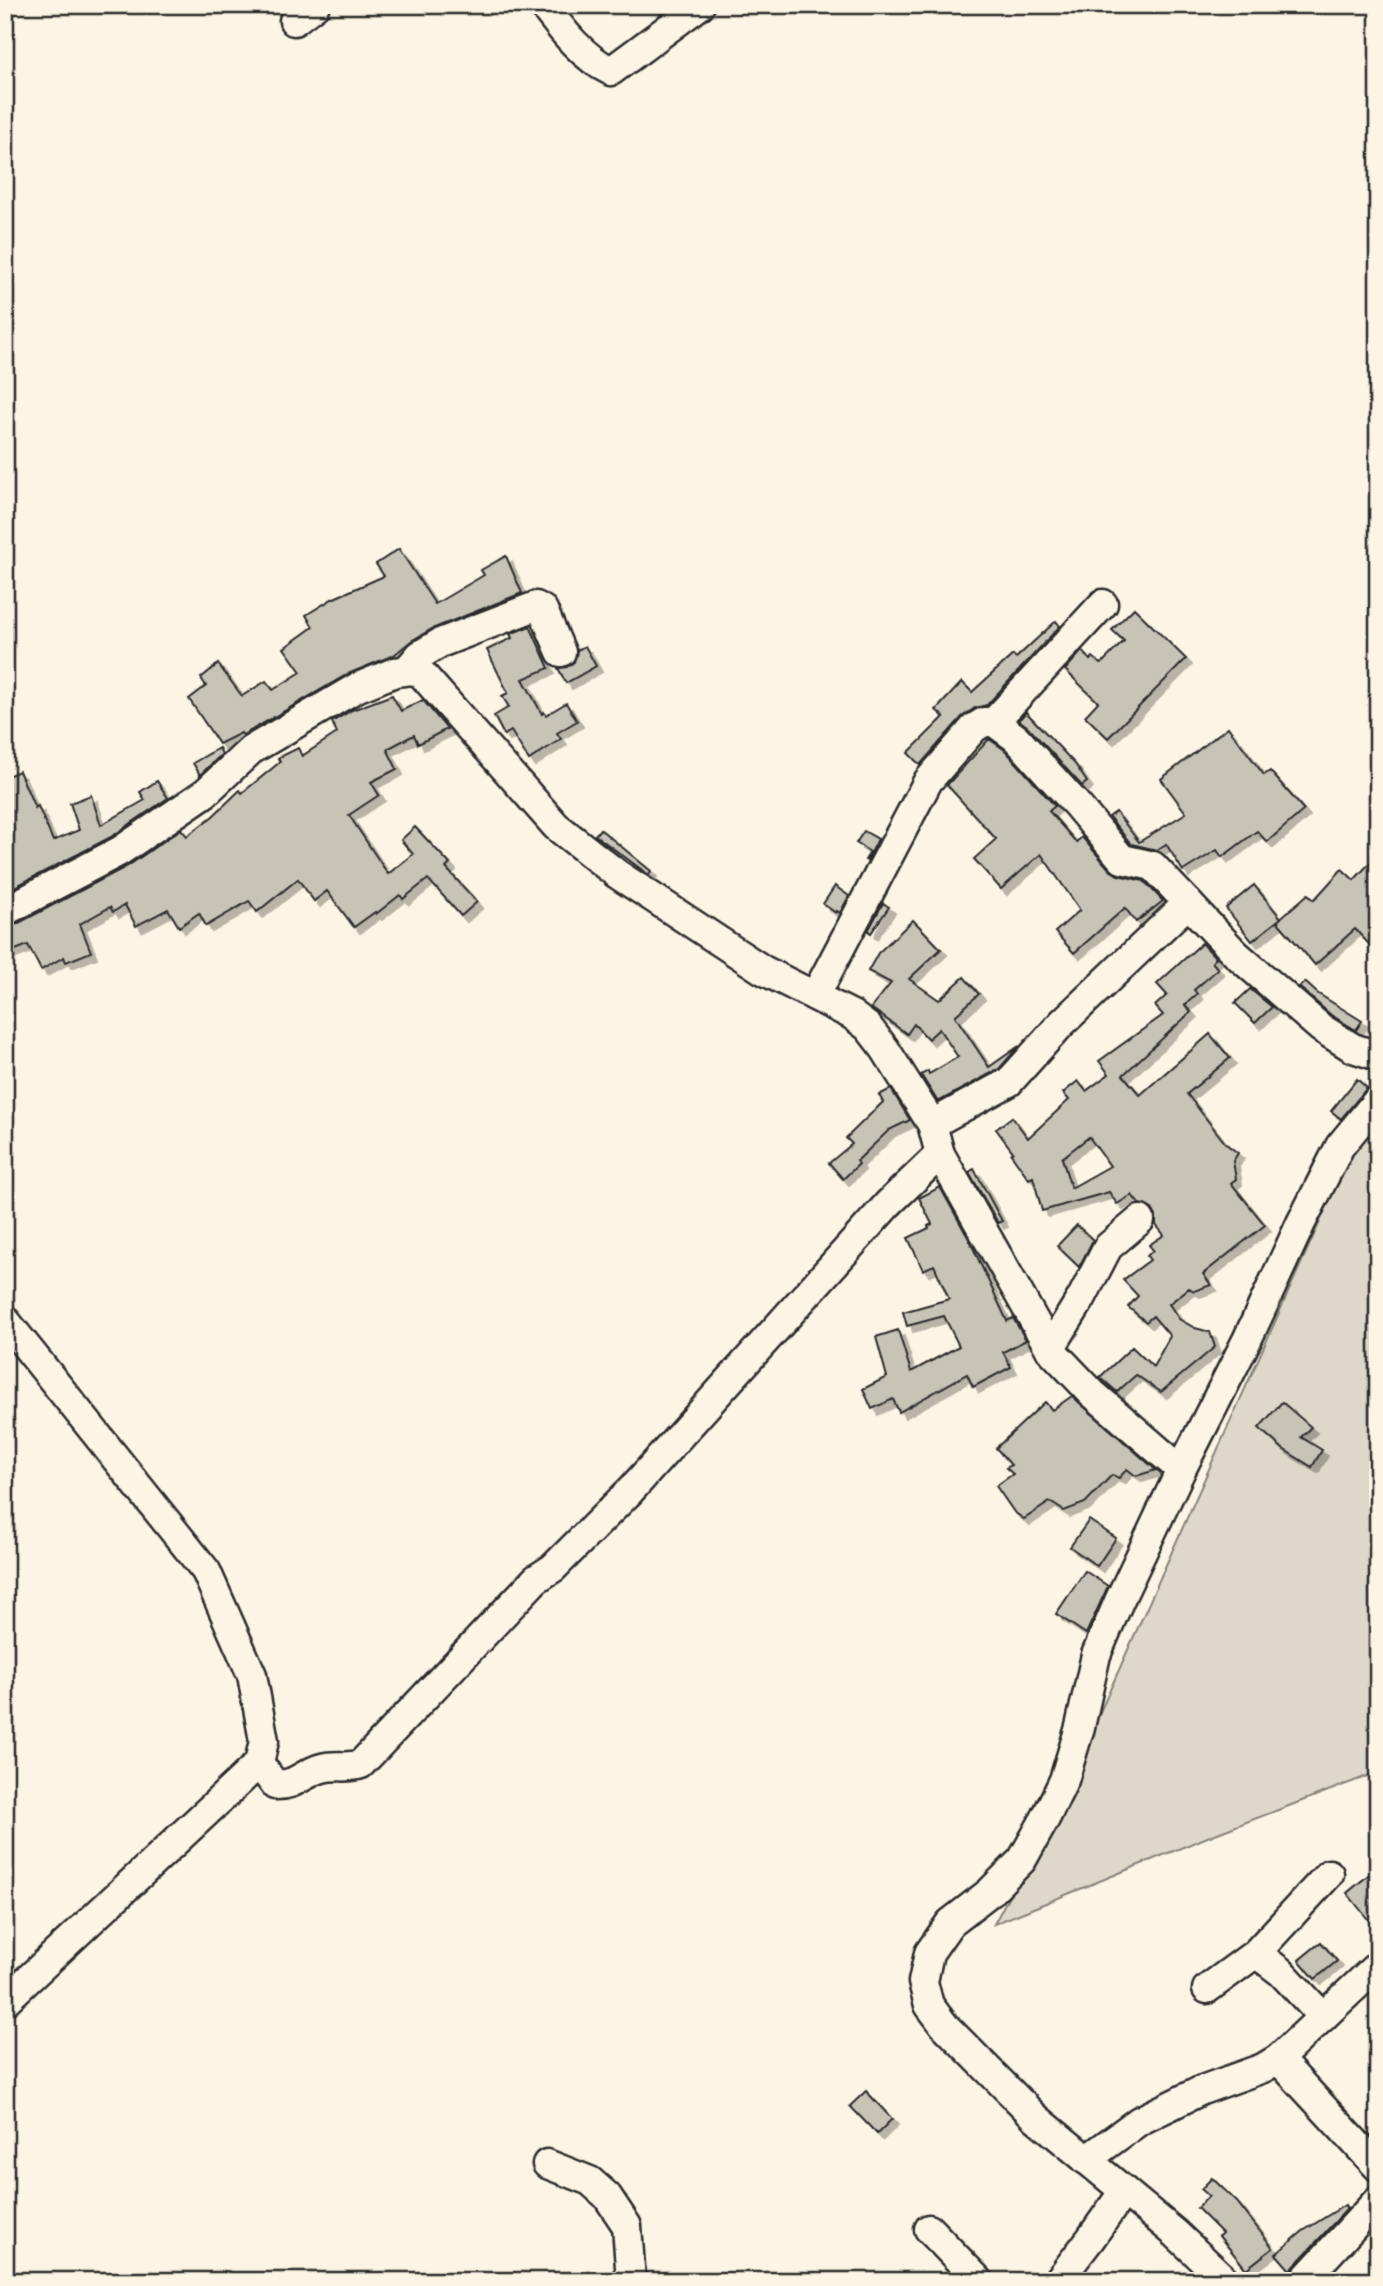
<svg xmlns="http://www.w3.org/2000/svg" width="1383" height="2286" font-family="Mynerve,sans-serif">
  <defs>
    <filter id="shadow"><feDropShadow dx="6" dy="6" stdDeviation="0" flood-color="#0004"/></filter>
  </defs>
  <rect width="100%" height="100%" fill="#fcf5e5"/>
  <filter id="ink" filterUnits="userSpaceOnUse"><feTurbulence type="fractalNoise" baseFrequency=".0143" numOctaves="2"/><feDisplacementMap in="SourceGraphic" scale="14" xChannelSelector="R" yChannelSelector="G"/><feConvolveMatrix kernelMatrix="1 2 1 2 8 2 1 2 1" color-interpolation-filters="sRGB"/></filter>
  <g filter="url(#ink)">
    <path fill="#ded8ca" stroke="#84827a" stroke-width="2" d="M 1378,1092 L 1378,1772 L 1215,1834 L 994,1924 L 1066,1788 Z"/>
    <g fill="#c8c3b7" stroke="#2b2b2b" stroke-width="2" fill-rule="evenodd" filter="url(#shadow)">
      <path d="M 399,549 L 435,604 L 484,575 L 481,570 L 506,556 L 522,593 L 432,629 L 411,641 L 394,655 L 348,674 L 243,735 L 241,733 L 219,744 L 189,699 L 206,686 L 201,678 L 218,664 L 242,696 L 266,681 L 273,690 L 301,672 L 284,648 L 313,627 L 306,615 L 332,599 L 384,576 L 376,564 Z"/>
      <path d="M 1134,608 L 1186,659 L 1108,738 L 1085,716 L 1098,702 L 1065,670 L 1082,651 L 1090,660 L 1093,657 L 1101,664 L 1124,641 L 1112,630 Z"/>
      <path d="M 1056,621 L 1060,626 L 987,705 L 975,708 L 962,717 L 920,765 L 908,753 L 944,717 L 936,710 L 962,682 L 972,692 L 1013,655 L 1016,658 Z"/>
      <path d="M 530,626 L 549,668 L 523,679 L 542,714 L 544,712 L 546,715 L 566,703 L 577,721 L 557,733 L 561,739 L 529,760 L 511,731 L 504,735 L 494,716 L 509,707 L 502,696 L 508,693 L 487,650 L 512,638 L 510,634 Z"/>
      <path d="M 585,646 L 596,666 L 566,683 L 558,668 L 567,667 L 574,662 L 577,650 Z"/>
      <path d="M 392,695 L 401,711 L 423,700 L 447,729 L 418,744 L 414,735 L 387,749 L 397,769 L 371,782 L 379,795 L 349,815 L 388,874 L 413,854 L 401,840 L 415,827 L 450,864 L 446,868 L 477,902 L 461,916 L 428,879 L 403,899 L 400,895 L 376,914 L 375,912 L 354,927 L 327,891 L 314,901 L 298,879 L 257,912 L 249,901 L 206,926 L 199,913 L 179,927 L 168,909 L 136,926 L 125,905 L 113,912 L 110,907 L 80,924 L 91,952 L 66,962 L 64,957 L 41,970 L 28,945 L 5,954 L 5,927 L 13,926 L 128,866 L 181,829 L 187,836 L 213,816 L 240,790 L 242,793 L 280,762 L 278,758 L 298,748 L 302,756 L 337,733 L 332,722 L 352,710 Z"/>
      <path d="M 1026,712 L 1075,764 L 1087,782 L 1082,786 L 1028,727 L 1019,720 Z"/>
      <path d="M 1228,727 L 1264,775 L 1270,771 L 1304,810 L 1267,842 L 1257,831 L 1222,857 L 1217,850 L 1183,871 L 1166,844 L 1157,850 L 1131,844 L 1109,817 L 1116,812 L 1139,842 L 1186,813 L 1161,779 Z"/>
      <path d="M 989,739 L 1005,750 L 1055,806 L 1049,811 L 1076,842 L 1082,837 L 1110,870 L 1118,875 L 1144,881 L 1163,901 L 1136,922 L 1125,908 L 1074,953 L 1055,932 L 1080,910 L 1041,854 L 1001,889 L 974,859 L 996,839 L 947,785 Z"/>
      <path d="M 219,748 L 222,754 L 200,775 L 193,763 Z"/>
      <path d="M 19,771 L 35,808 L 38,806 L 53,841 L 79,830 L 70,803 L 91,795 L 101,825 L 145,800 L 140,792 L 157,781 L 168,798 L 111,837 L 7,891 L 5,777 Z"/>
      <path d="M 600,829 L 651,871 L 649,875 L 595,835 Z"/>
      <path d="M 864,831 L 878,839 L 867,861 L 865,860 L 870,852 L 856,843 Z"/>
      <path d="M 1378,854 L 1378,954 L 1355,929 L 1315,965 L 1277,921 L 1308,894 L 1314,900 L 1342,869 L 1354,880 Z"/>
      <path d="M 1254,885 L 1281,918 L 1252,941 L 1226,908 Z"/>
      <path d="M 835,886 L 849,896 L 840,913 L 837,911 L 836,913 L 823,904 Z"/>
      <path d="M 883,903 L 889,907 L 871,933 L 868,931 Z"/>
      <path d="M 913,920 L 941,949 L 909,979 L 939,1000 L 964,977 L 979,994 L 955,1016 L 989,1067 L 1019,1046 L 999,1069 L 938,1102 L 921,1075 L 928,1071 L 929,1074 L 958,1057 L 939,1029 L 928,1039 L 914,1024 L 907,1034 L 871,1008 L 891,983 L 868,971 L 878,953 Z"/>
      <path d="M 1202,943 L 1216,958 L 1212,962 L 1218,969 L 1194,990 L 1197,994 L 1185,1005 L 1191,1012 L 1123,1075 L 1140,1095 L 1210,1034 L 1230,1058 L 1187,1094 L 1226,1144 L 1238,1153 L 1233,1161 L 1236,1179 L 1231,1183 L 1265,1225 L 1203,1274 L 1211,1285 L 1194,1291 L 1189,1288 L 1169,1304 L 1179,1319 L 1195,1328 L 1210,1332 L 1215,1347 L 1161,1392 L 1136,1375 L 1117,1392 L 1100,1377 L 1132,1347 L 1153,1367 L 1170,1336 L 1153,1316 L 1146,1322 L 1128,1307 L 1138,1296 L 1123,1280 L 1150,1260 L 1147,1256 L 1153,1250 L 1149,1245 L 1164,1235 L 1156,1225 L 1156,1216 L 1152,1209 L 1139,1204 L 1132,1195 L 1117,1204 L 1109,1192 L 1042,1211 L 1033,1177 L 1029,1179 L 1011,1154 L 1013,1152 L 996,1129 L 1012,1117 L 1028,1138 L 1069,1100 L 1063,1093 L 1078,1081 L 1086,1091 L 1109,1074 L 1099,1061 L 1163,1015 L 1155,1006 L 1167,995 L 1157,984 ZM 1089,1137 L 1110,1166 L 1071,1188 L 1062,1158 Z"/>
      <path d="M 1305,982 L 1317,993 L 1362,1021 L 1356,1030 L 1331,1015 L 1299,987 Z"/>
      <path d="M 1250,989 L 1272,1007 L 1255,1023 L 1235,1003 Z"/>
      <path d="M 1357,1079 L 1367,1088 L 1341,1119 L 1331,1111 Z"/>
      <path d="M 891,1089 L 910,1120 L 889,1130 L 857,1161 L 859,1164 L 843,1179 L 829,1163 L 852,1144 L 846,1138 L 883,1102 L 879,1095 Z"/>
      <path d="M 974,1169 L 1002,1221 L 998,1223 L 969,1172 Z"/>
      <path d="M 940,1187 L 969,1239 L 1007,1321 L 1013,1318 L 1026,1340 L 1003,1352 L 1011,1367 L 973,1387 L 967,1374 L 899,1412 L 893,1399 L 872,1409 L 863,1389 L 887,1377 L 876,1337 L 898,1330 L 911,1372 L 959,1346 L 944,1316 L 907,1326 L 903,1312 L 949,1299 L 934,1265 L 923,1270 L 908,1238 L 929,1228 L 928,1226 L 932,1224 L 919,1198 Z"/>
      <path d="M 1077,1225 L 1093,1240 L 1079,1267 L 1057,1246 Z"/>
      <path d="M 1072,1396 L 1156,1470 L 1136,1476 L 1127,1469 L 1119,1478 L 1112,1475 L 1085,1503 L 1064,1511 L 1050,1502 L 1024,1519 L 1014,1512 L 996,1486 L 1013,1474 L 1006,1468 L 1011,1465 L 996,1448 L 1045,1402 L 1052,1410 Z"/>
      <path d="M 1282,1402 L 1311,1427 L 1301,1437 L 1322,1450 L 1312,1467 L 1283,1449 L 1259,1428 Z"/>
      <path d="M 1089,1520 L 1116,1538 L 1097,1566 L 1070,1547 Z"/>
      <path d="M 1085,1571 L 1108,1586 L 1086,1634 L 1056,1614 Z"/>
      <path d="M 1371,1873 L 1378,1881 L 1378,1932 L 1347,1893 Z"/>
      <path d="M 1321,1942 L 1337,1961 L 1315,1979 L 1299,1960 Z"/>
      <path d="M 866,2091 L 892,2119 L 877,2134 L 850,2106 Z"/>
      <path d="M 1212,2178 L 1237,2202 L 1273,2248 L 1246,2269 L 1219,2236 L 1222,2233 L 1197,2208 L 1209,2196 L 1201,2189 Z"/>
      <path d="M 1345,2205 L 1347,2209 L 1290,2270 L 1276,2254 L 1303,2231 Z"/>
    </g>
    <g fill="none" stroke-linecap="round" stroke-linejoin="round">
      <defs>
        <g id="minor">
          <path d="M 543,5 C 562,30 582,57 611,71 L 700,5"/>
          <path d="M 294,21 L 315,5"/>
          <path d="M 407,670 L 420,655 L 440,643 L 536,606 L 543,610 L 561,652"/>
          <path d="M 994,722 L 1103,604"/>
          <path d="M 5,911 L 120,851 L 205,793 L 251,750 L 356,688 L 395,672 L 412,670 L 421,673 L 556,826 L 617,874 L 763,970 L 852,1015 L 868,1027 L 885,1049 L 932,1124 L 940,1154 L 1050,1349 L 1092,1393 L 1181,1470"/>
          <path d="M 815,996 L 928,781 L 974,728 L 984,722 L 994,722 L 1016,738 L 1076,804 L 1122,859 L 1153,866 L 1188,903"/>
          <path d="M 932,1124 L 1009,1082 L 1062,1023 L 1188,903 L 1236,954 L 1321,1028 L 1353,1048 L 1378,1056"/>
          <path d="M 5,1320 L 206,1571 L 252,1675 L 264,1741 L 259,1763 L 5,2001"/>
          <path d="M 1050,1349 L 1082,1297 L 1108,1247 L 1140,1220"/>
          <path d="M 259,1763 L 275,1785 C 296,1786 303,1773 322,1768 C 336,1764 348,1769 361,1764 L 536,1579 L 553,1568 L 631,1490 L 888,1204 L 940,1154"/>
          <path d="M 1207,1989 L 1256,1953"/>
          <path d="M 1323,2017 L 1281,1972 L 1256,1953 L 1329,1874"/>
          <path d="M 1278,2059 L 1378,2167"/>
          <path d="M 1086,2160 L 1139,2121 L 1202,2090 L 1263,2068 L 1278,2059 L 1378,1965"/>
          <path d="M 547,2164 L 590,2181 L 607,2196 L 627,2226 L 631,2281"/>
          <path d="M 929,2229 L 979,2281"/>
          <path d="M 1058,2281 L 1091,2238 L 1124,2191"/>
          <path d="M 1226,2281 L 1175,2233 L 1035,2117 L 944,2025 L 929,2005 L 923,1982 L 929,1953 L 950,1923 L 990,1892 L 1022,1860 L 1046,1817 L 1064,1780 L 1080,1727 L 1096,1655 L 1119,1601 L 1181,1470 L 1247,1340 L 1301,1223 L 1340,1146 L 1378,1100"/>
          <path d="M 1303,2281 L 1378,2200"/>
        </g>
      </defs>
      <use href="#minor" stroke="#2b2b2b" stroke-width="33"/>
      <use href="#minor" stroke="#fcf5e5" stroke-width="28"/>
    </g>
  </g>
  <rect width="1383" height="2286" fill="none" stroke="#fcf5e5" stroke-width="28"/>
  <rect x="14" y="14" width="1355" height="2258" fill="none" stroke="#2b2b2b" stroke-width="2.5" filter="url(#ink)"/>
</svg>
